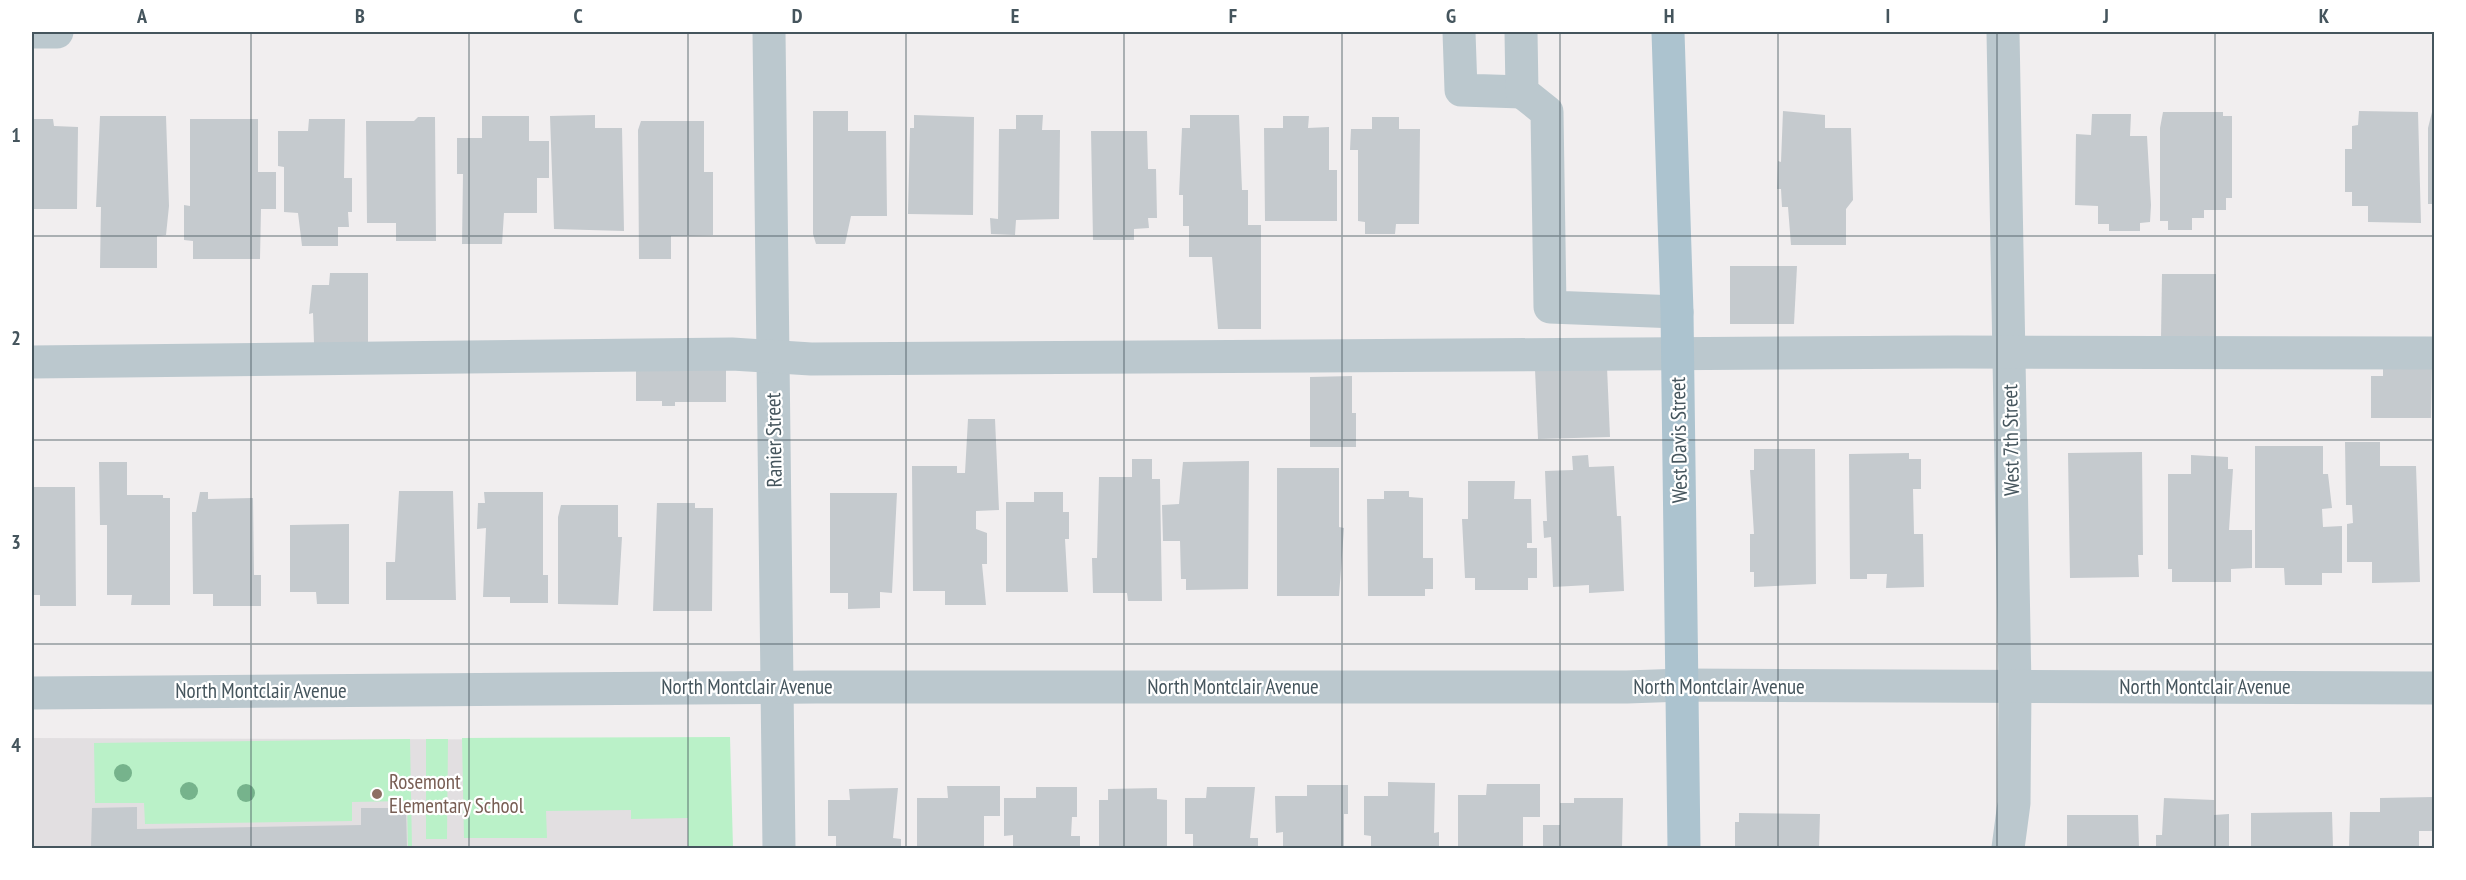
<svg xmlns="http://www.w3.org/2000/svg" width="2466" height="880" font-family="'PT Sans Narrow',sans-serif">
  <rect width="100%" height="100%" fill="#f1eeef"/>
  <path fill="#e2dfe1" d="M 32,738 L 721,740 L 722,848 L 32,848 Z"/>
  <g fill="#baf1c8">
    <path d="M 730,737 L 733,848 L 688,848 L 688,818 L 631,819 L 631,810 L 546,811 L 547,838 L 464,838 L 462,738 Z"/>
    <path d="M 410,739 L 412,848 L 408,848 L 407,801 L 352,802 L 352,821 L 145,824 L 144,803 L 95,803 L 94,743 Z"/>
    <path d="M 426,739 L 448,739 L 447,839 L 426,839 Z"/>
  </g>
  <g fill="#c5cace">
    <path d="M 813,111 L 848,111 L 848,131 L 886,131 L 887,216 L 851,216 L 845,244 L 816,244 L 813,234 Z"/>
    <path d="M 1783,111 L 1825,115 L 1825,128 L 1851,128 L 1853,200 L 1846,209 L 1846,245 L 1791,245 L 1788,207 L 1782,207 L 1781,189 L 1777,189 L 1778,161 L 1781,162 Z"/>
    <path d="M 2359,111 L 2418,112 L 2421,223 L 2368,222 L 2368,206 L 2352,206 L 2352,192 L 2345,192 L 2345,149 L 2352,149 L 2352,126 L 2358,125 Z"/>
    <path d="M 2163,112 L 2223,112 L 2223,116 L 2232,116 L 2232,198 L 2226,198 L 2226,210 L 2204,210 L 2204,218 L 2192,218 L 2192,230 L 2168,230 L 2168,221 L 2160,221 L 2160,128 Z"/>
    <path d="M 2432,112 L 2434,112 L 2434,204 L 2428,204 L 2428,128 Z"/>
    <path d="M 2092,114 L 2131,114 L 2130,136 L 2147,136 L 2151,205 L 2150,222 L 2140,223 L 2140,231 L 2109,231 L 2109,224 L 2098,224 L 2098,206 L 2075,205 L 2076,134 L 2091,135 Z"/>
    <path d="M 595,115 L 595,128 L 622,128 L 624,231 L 554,229 L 550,116 Z"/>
    <path d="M 914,115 L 974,117 L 973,215 L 908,214 L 910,128 L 914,128 Z"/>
    <path d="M 1016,115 L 1043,115 L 1042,130 L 1060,130 L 1059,219 L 1016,220 L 1015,235 L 991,234 L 990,218 L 998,219 L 999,129 L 1016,129 Z"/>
    <path d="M 1190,115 L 1239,115 L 1242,190 L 1248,190 L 1248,225 L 1261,225 L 1261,329 L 1218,329 L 1212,257 L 1189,257 L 1189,226 L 1183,226 L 1183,195 L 1179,195 L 1182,128 L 1190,128 Z"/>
    <path d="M 100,116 L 166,116 L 169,206 L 166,235 L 157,236 L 157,268 L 100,268 L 101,207 L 96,207 Z"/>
    <path d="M 482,116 L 529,116 L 529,141 L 549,141 L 549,178 L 537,178 L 537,213 L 504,213 L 502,244 L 462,244 L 463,174 L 457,174 L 457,138 L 482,138 Z"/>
    <path d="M 1283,116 L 1309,116 L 1308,128 L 1329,127 L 1329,170 L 1337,170 L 1337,221 L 1265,221 L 1264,128 L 1283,128 Z"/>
    <path d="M 418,117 L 435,117 L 436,241 L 396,241 L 396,223 L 367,223 L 366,121 L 414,121 Z"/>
    <path d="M 1372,117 L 1399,117 L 1399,129 L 1420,129 L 1419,224 L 1396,224 L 1395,234 L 1365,234 L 1365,222 L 1358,221 L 1358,150 L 1350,150 L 1351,129 L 1372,129 Z"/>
    <path d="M 32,119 L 53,119 L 54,126 L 78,127 L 77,209 L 32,209 Z"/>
    <path d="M 190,119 L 258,119 L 258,172 L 276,172 L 276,209 L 261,209 L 260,259 L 193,259 L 193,241 L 184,240 L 184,205 L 190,206 Z"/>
    <path d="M 309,119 L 345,119 L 344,178 L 352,178 L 352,212 L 348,212 L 349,227 L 338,227 L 338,246 L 302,246 L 298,213 L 284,212 L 284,167 L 278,166 L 278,131 L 308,131 Z"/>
    <path d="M 641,121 L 704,121 L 704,172 L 713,172 L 713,235 L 671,236 L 671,259 L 639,259 L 638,130 Z"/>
    <path d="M 1091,131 L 1147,131 L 1148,169 L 1156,169 L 1157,218 L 1148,218 L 1149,228 L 1134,229 L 1134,240 L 1093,240 Z"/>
    <path d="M 1730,266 L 1797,266 L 1794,324 L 1730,324 Z"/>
    <path d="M 330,273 L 368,273 L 368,343 L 314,343 L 313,313 L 309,314 L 312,285 L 329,285 Z"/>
    <path d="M 2162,274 L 2216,274 L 2216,338 L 2161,338 Z"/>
    <path d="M 636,364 L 726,365 L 726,402 L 675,402 L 675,406 L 662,406 L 662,401 L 636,401 Z"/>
    <path d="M 2383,364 L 2432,364 L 2431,418 L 2371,418 L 2371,376 L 2383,376 Z"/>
    <path d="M 1607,367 L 1610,437 L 1538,439 L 1535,369 Z"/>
    <path d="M 1352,376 L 1352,413 L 1356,413 L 1356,447 L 1310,447 L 1310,377 Z"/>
    <path d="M 968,419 L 995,419 L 999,510 L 976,511 L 976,529 L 987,533 L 987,564 L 982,564 L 986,605 L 945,605 L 945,591 L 913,591 L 912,466 L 957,466 L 957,473 L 965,473 Z"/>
    <path d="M 2345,442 L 2380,442 L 2380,466 L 2416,466 L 2420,582 L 2372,583 L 2372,562 L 2347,562 L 2347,524 L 2353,523 L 2352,505 L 2346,505 Z"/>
    <path d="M 2255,446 L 2323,446 L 2323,474 L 2328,474 L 2332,508 L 2322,509 L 2323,527 L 2342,526 L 2342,573 L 2322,573 L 2322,585 L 2285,585 L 2284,568 L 2255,568 Z"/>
    <path d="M 1754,449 L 1815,449 L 1816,584 L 1754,587 L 1754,572 L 1750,572 L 1750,534 L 1754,534 L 1750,470 L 1754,470 Z"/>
    <path d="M 2142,452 L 2143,555 L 2138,555 L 2139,577 L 2070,578 L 2068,453 Z"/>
    <path d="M 1909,453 L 1909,459 L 1921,459 L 1921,489 L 1913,489 L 1914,534 L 1923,534 L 1924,587 L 1886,588 L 1887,574 L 1867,574 L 1867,579 L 1850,579 L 1849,454 Z"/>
    <path d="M 1588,455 L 1589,467 L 1614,466 L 1617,516 L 1621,516 L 1624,591 L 1589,593 L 1589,585 L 1553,587 L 1551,537 L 1544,538 L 1543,521 L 1547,521 L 1545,471 L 1573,470 L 1572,456 Z"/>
    <path d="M 2191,455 L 2228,457 L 2228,469 L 2233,469 L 2229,530 L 2252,530 L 2252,568 L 2231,569 L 2231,582 L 2172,582 L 2172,569 L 2168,569 L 2168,474 L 2191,474 Z"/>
    <path d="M 1132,459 L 1152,459 L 1152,479 L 1160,479 L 1162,601 L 1128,601 L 1127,593 L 1093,593 L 1092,558 L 1097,558 L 1099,477 L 1132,477 Z"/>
    <path d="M 1249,461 L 1248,589 L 1186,590 L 1186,579 L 1181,579 L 1180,541 L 1163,541 L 1162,505 L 1179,504 L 1183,462 Z"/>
    <path d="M 99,462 L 127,462 L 127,495 L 163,495 L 163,498 L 170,498 L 170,605 L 131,605 L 132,595 L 107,595 L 107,525 L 100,525 Z"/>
    <path d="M 1277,468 L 1339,468 L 1339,527 L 1344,528 L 1339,596 L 1277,596 Z"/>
    <path d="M 1468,481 L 1515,481 L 1514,499 L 1531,499 L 1532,543 L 1527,543 L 1527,548 L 1537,548 L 1537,578 L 1528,578 L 1528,590 L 1475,590 L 1475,578 L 1465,578 L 1462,519 L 1468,519 Z"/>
    <path d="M 32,487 L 75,487 L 76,606 L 40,606 L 40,595 L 32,595 Z"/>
    <path d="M 399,491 L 453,491 L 456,600 L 386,600 L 386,562 L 395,562 Z"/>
    <path d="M 1384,491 L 1409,491 L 1409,497 L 1423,498 L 1423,558 L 1433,558 L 1433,589 L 1425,589 L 1425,596 L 1368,596 L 1367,499 L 1384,499 Z"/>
    <path d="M 200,492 L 208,492 L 208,499 L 253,498 L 254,575 L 261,575 L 261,606 L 213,606 L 213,594 L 193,594 L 192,512 L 196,512 Z"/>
    <path d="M 484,492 L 543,492 L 543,575 L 548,575 L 548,603 L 510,603 L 510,597 L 483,597 L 486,528 L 477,529 L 478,503 L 485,503 Z"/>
    <path d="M 1034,492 L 1063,492 L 1063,512 L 1069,512 L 1069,539 L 1065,539 L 1068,592 L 1006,592 L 1006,502 L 1034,502 Z"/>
    <path d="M 830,493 L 897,493 L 892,593 L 880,592 L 880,608 L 848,609 L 848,593 L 830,593 Z"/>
    <path d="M 657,503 L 695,503 L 695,508 L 713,508 L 712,611 L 653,611 Z"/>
    <path d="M 561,505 L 618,505 L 618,537 L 622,537 L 618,605 L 558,604 L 558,517 Z"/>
    <path d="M 349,524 L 349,604 L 317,604 L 316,592 L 290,592 L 290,525 Z"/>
    <path d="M 1388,782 L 1435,783 L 1434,833 L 1439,832 L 1439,848 L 1371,848 L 1371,836 L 1364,835 L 1364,796 L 1388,796 Z"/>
    <path d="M 1487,784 L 1540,784 L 1540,817 L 1523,817 L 1523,848 L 1458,848 L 1458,795 L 1486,795 Z"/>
    <path d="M 1307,785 L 1348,785 L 1348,814 L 1344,814 L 1344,848 L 1283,848 L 1283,832 L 1276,833 L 1275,796 L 1307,796 Z"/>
    <path d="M 947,786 L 1000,786 L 1000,816 L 984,816 L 984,848 L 917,848 L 917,798 L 948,798 Z"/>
    <path d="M 1036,787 L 1077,787 L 1077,817 L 1072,817 L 1071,836 L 1080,836 L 1080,848 L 1013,848 L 1013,835 L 1004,836 L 1004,798 L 1036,798 Z"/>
    <path d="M 1207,787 L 1255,787 L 1250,838 L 1258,838 L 1258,848 L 1193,848 L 1193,834 L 1185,834 L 1185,798 L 1206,798 Z"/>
    <path d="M 898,788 L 893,838 L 901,839 L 901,848 L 836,848 L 836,836 L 828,836 L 828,800 L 850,800 L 849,789 Z"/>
    <path d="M 1157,788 L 1157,799 L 1167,800 L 1167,848 L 1099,848 L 1099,800 L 1108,800 L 1108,789 Z"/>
    <path d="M 2434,797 L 2434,831 L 2419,831 L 2419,848 L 2349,848 L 2350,812 L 2380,812 L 2380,798 Z"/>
    <path d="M 1574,798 L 1623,798 L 1622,848 L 1543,848 L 1543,825 L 1560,825 L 1560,803 L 1574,803 Z"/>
    <path d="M 2164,798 L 2214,800 L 2214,815 L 2229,814 L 2229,848 L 2156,848 L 2156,835 L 2162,835 Z"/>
    <path d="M 137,807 L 137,829 L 361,825 L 361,808 L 406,808 L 407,848 L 91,848 L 92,808 Z"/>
    <path d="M 2332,812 L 2333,848 L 2251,848 L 2251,813 Z"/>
    <path d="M 1739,813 L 1820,814 L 1819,848 L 1735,848 L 1735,822 L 1739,822 Z"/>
    <path d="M 2067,815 L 2138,815 L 2139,848 L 2067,848 Z"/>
  </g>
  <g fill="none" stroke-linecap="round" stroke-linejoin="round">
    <g stroke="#bbc8ce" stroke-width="33">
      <path d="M 32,32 L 57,32"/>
      <path d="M 769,32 L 779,848"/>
      <path d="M 1459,32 L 1461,90 L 1522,92"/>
      <path d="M 1521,32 L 1522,92 L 1547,112 L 1550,307 L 1677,312"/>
      <path d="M 2003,32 L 2015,687 L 2014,803 L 2008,848"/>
      <path d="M 32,362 L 732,354 L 811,359 L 1955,352 L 2434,353"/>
      <path d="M 32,693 L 816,687 L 1627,687 L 1683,685 L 2434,688"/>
    </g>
    <path stroke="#acc3cf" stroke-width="33" d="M 1668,32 L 1677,312 L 1684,848"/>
  </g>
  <g fill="#76b38c">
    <circle cx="123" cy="773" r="9"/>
    <circle cx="189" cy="791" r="9"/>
    <circle cx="246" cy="793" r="9"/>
  </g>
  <path fill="none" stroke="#45555d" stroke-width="1.5" stroke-opacity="0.55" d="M 251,32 L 251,848M 469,32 L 469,848M 688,32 L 688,848M 906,32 L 906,848M 1124,32 L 1124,848M 1342,32 L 1342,848M 1560,32 L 1560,848M 1778,32 L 1778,848M 1997,32 L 1997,848M 2215,32 L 2215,848M 32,236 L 2434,236M 32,440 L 2434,440M 32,644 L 2434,644"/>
  <circle fill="#8d6e63" stroke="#fff" stroke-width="2" cx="377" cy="794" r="6"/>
  <g text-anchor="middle" stroke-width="4.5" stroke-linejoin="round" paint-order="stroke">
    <g font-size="21" fill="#45555d" stroke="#fff">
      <text transform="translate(774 440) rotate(-91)" y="7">Ranier Street</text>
      <text transform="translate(1679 440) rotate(-91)" y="7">West Davis Street</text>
      <text transform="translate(2011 440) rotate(-91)" y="7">West 7th Street</text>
      <text x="747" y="694">North Montclair Avenue</text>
      <text x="1233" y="694">North Montclair Avenue</text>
      <text x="1719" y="694">North Montclair Avenue</text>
      <text x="2205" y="694">North Montclair Avenue</text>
      <text x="261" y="698">North Montclair Avenue</text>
    </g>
    <g font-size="21" fill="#785e54" stroke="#fff" text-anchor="start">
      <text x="389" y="789">Rosemont<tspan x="389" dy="24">Elementary School</tspan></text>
    </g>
  </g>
  <rect width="2466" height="880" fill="none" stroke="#ffffff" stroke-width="66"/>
  <rect x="33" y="33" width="2400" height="814" fill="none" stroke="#45555d" stroke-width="2"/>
  <g font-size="20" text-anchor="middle" font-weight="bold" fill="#45555d">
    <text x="142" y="23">A</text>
    <text x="360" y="23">B</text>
    <text x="578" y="23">C</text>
    <text x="797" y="23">D</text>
    <text x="1015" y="23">E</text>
    <text x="1233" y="23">F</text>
    <text x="1451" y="23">G</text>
    <text x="1669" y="23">H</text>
    <text x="1888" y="23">I</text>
    <text x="2106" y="23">J</text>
    <text x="2324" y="23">K</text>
    <text x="16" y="142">1</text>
    <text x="16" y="345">2</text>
    <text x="16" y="549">3</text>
    <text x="16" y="752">4</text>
  </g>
</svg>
